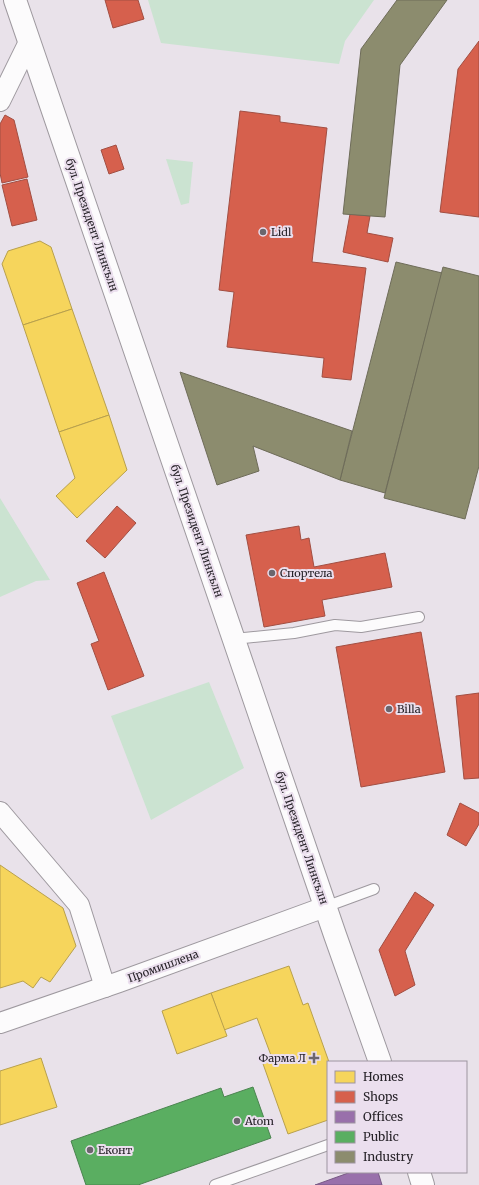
<svg xmlns="http://www.w3.org/2000/svg" width="479" height="1185" font-family="Merriweather,serif">
  <rect width="100%" height="100%" fill="#e9e2ea"/>
  <g fill="#cbe3d1">
    <path d="M 148,0 L 374,0 L 345,41 L 339,64 L 161,43 Z"/>
    <path d="M 166,159 L 193,162 L 189,203 L 181,205 Z"/>
    <path d="M 0,498 L 50,580 L 36,581 L 0,597 Z"/>
    <path d="M 209,682 L 244,768 L 151,820 L 111,716 Z"/>
  </g>
  <g fill="#f6d55c" stroke="#b8a04d">
    <path d="M 40,241 L 51,247 L 72,309 L 23,325 L 2,264 L 8,251 Z"/>
    <path d="M 72,309 L 109,415 L 59,432 L 23,325 Z"/>
    <path d="M 109,415 L 127,470 L 77,518 L 56,496 L 75,478 L 59,432 Z"/>
    <path d="M 0,865 L 63,908 L 76,946 L 50,982 L 41,977 L 33,988 L 23,981 L 0,988 Z"/>
    <path d="M 289,966 L 303,1005 L 308,1003 L 329,1062 L 328,1120 L 288,1134 L 262,1061 L 272,1058 L 257,1018 L 224,1030 L 211,993 Z"/>
    <path d="M 211,993 L 227,1036 L 177,1054 L 162,1011 Z"/>
    <path d="M 41,1058 L 57,1107 L 0,1125 L 0,1071 Z"/>
  </g>
  <g fill="#d6604d" stroke="#a24e42">
    <path d="M 105,0 L 138,0 L 144,19 L 113,28 Z"/>
    <path d="M 479,41 L 479,217 L 440,212 L 458,69 Z"/>
    <path d="M 240,111 L 280,116 L 280,122 L 327,128 L 312,262 L 366,268 L 351,380 L 322,377 L 324,358 L 227,347 L 234,292 L 219,290 Z"/>
    <path d="M 5,115 L 14,120 L 28,177 L 2,183 L 0,173 L 0,124 Z"/>
    <path d="M 116,145 L 124,169 L 109,174 L 101,150 Z"/>
    <path d="M 27,179 L 37,220 L 12,226 L 2,185 Z"/>
    <path d="M 350,214 L 370,216 L 367,233 L 393,238 L 388,262 L 343,252 Z"/>
    <path d="M 117,506 L 136,523 L 105,558 L 86,541 Z"/>
    <path d="M 299,526 L 301,540 L 309,538 L 314,567 L 385,553 L 392,587 L 322,600 L 325,616 L 264,627 L 246,535 Z"/>
    <path d="M 104,572 L 144,676 L 108,690 L 91,644 L 99,641 L 77,583 Z"/>
    <path d="M 421,632 L 445,772 L 361,787 L 336,647 Z"/>
    <path d="M 479,693 L 479,778 L 464,779 L 456,696 Z"/>
    <path d="M 460,803 L 479,813 L 479,824 L 466,846 L 447,835 Z"/>
    <path d="M 415,892 L 434,905 L 405,951 L 415,985 L 395,996 L 379,950 Z"/>
  </g>
  <path fill="#9970ab" stroke="#775984" d="M 351,1172 L 378,1172 L 382,1185 L 315,1185 Z"/>
  <path fill="#5aae61" stroke="#4b8450" d="M 253,1087 L 271,1138 L 138,1185 L 86,1185 L 71,1141 L 221,1088 L 224,1097 Z"/>
  <g fill="#8c8c6e" stroke="#6e6c59">
    <path d="M 397,0 L 447,0 L 400,65 L 385,217 L 343,214 L 361,49 Z"/>
    <path d="M 396,262 L 442,273 L 385,493 L 340,480 Z"/>
    <path d="M 443,267 L 479,276 L 479,466 L 465,519 L 384,498 Z"/>
    <path d="M 180,372 L 352,431 L 340,480 L 253,446 L 259,471 L 217,485 Z"/>
  </g>
  <g fill="none" stroke-linecap="round" stroke-linejoin="round">
    <defs>
      <g id="service">
        <path d="M 234,639 L 294,633 L 335,625 L 361,627 L 419,617"/>
        <path d="M 325,907 L 374,889"/>
        <path d="M 215,1185 L 328,1145"/>
      </g>
      <g id="minor">
        <path d="M 0,101 L 29,42"/>
        <path d="M 0,812 L 79,905 L 105,987"/>
        <path d="M 0,1023 L 119,982 L 325,907"/>
      </g>
      <g id="tertiary">
        <path d="M 15,0 L 335,935 L 380,1062"/>
        <path d="M 419,1172 L 423,1185"/>
      </g>
    </defs>
    <use href="#service" stroke="#9e999f" stroke-width="12"/>
    <use href="#minor" stroke="#9e999f" stroke-width="22"/>
    <use href="#tertiary" stroke="#9e999f" stroke-width="24"/>
    <use href="#service" stroke="#fcfbfc" stroke-width="10"/>
    <use href="#minor" stroke="#fcfbfc" stroke-width="20"/>
    <use href="#tertiary" stroke="#fcfbfc" stroke-width="22"/>
  </g>
  <g fill="#6b666d" stroke="#ebdfee" stroke-width="1.5">
    <circle cx="263" cy="232" r="4"/>
    <circle cx="272" cy="573" r="4"/>
    <circle cx="389" cy="709" r="4"/>
    <path d="M312 1052h4v4h4v4h-4v4h-4v-4h-4v-4h4z"/>
    <circle cx="237" cy="1121" r="4"/>
    <circle cx="90" cy="1150" r="4"/>
  </g>
  <g text-anchor="middle" stroke-width="4" stroke-linejoin="round" paint-order="stroke">
    <g font-size="11" fill="#272329" stroke="#ebdfee">
      <text transform="translate(92 225) rotate(71)" y="4">бул. Президент Линкълн</text>
      <text transform="translate(197 531) rotate(71)" y="4">бул. Президент Линкълн</text>
      <text transform="translate(302 838) rotate(71)" y="4">бул. Президент Линкълн</text>
      <text transform="translate(163 966) rotate(-20)" y="4">Промишлена</text>
    </g>
    <g font-size="11" fill="#272329" stroke="#ebdfee" text-anchor="start">
      <text x="271" y="236">Lidl</text>
      <text x="280" y="577">Спортела</text>
      <text x="397" y="713">Billa</text>
      <text x="306" y="1062" text-anchor="end">Фарма Л</text>
      <text x="245" y="1125">Atom</text>
      <text x="98" y="1154">Еконт</text>
    </g>
  </g>
  <rect x="327" y="1061" width="140" height="112" fill="#ebdfee" stroke="#9d949f"/>
  <rect x="335" y="1071" width="20" height="12" fill="#f6d55c" stroke="#9d949f"/>
  <text x="363" y="1081" font-size="12" fill="#272329">Homes</text>
  <rect x="335" y="1091" width="20" height="12" fill="#d6604d" stroke="#9d949f"/>
  <text x="363" y="1101" font-size="12" fill="#272329">Shops</text>
  <rect x="335" y="1111" width="20" height="12" fill="#9970ab" stroke="#9d949f"/>
  <text x="363" y="1121" font-size="12" fill="#272329">Offices</text>
  <rect x="335" y="1131" width="20" height="12" fill="#5aae61" stroke="#9d949f"/>
  <text x="363" y="1141" font-size="12" fill="#272329">Public</text>
  <rect x="335" y="1151" width="20" height="12" fill="#8c8c6e" stroke="#9d949f"/>
  <text x="363" y="1161" font-size="12" fill="#272329">Industry</text>
</svg>
